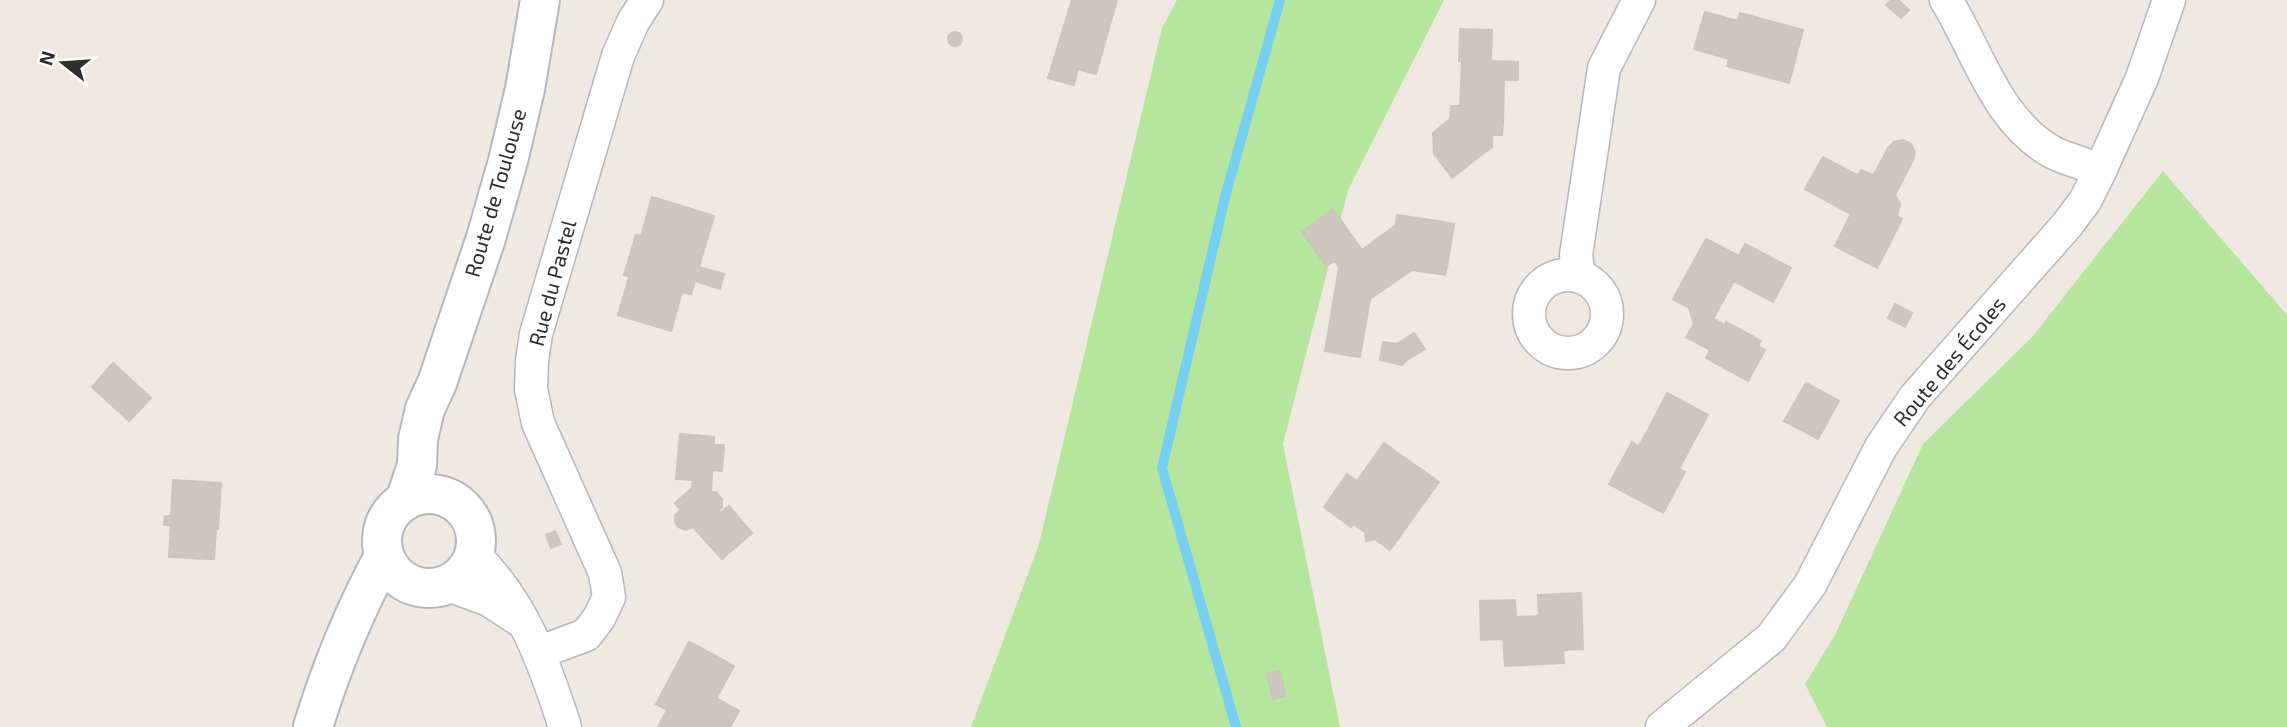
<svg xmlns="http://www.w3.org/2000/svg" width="2287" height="727" font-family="'Exo 2',sans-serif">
  <rect width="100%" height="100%" fill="#efe9e1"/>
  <g fill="#b6e59e">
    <path d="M 1177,0 L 1444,0 L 1348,190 L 1283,444 L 1340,727 L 971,727 L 1039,544 L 1162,28 Z"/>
    <path d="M 2163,171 L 2287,315 L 2287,727 L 1827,727 L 1805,684 L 1835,635 L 1923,444 L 2032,337 Z"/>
  </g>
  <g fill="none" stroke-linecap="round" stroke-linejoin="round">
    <path stroke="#75cff0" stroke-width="10" d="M 1236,727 L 1162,468 L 1225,197 L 1280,0"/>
  </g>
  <g fill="#cbc7bf" stroke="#cbc5ba" stroke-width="2">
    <path d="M 1072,0 L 1117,0 L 1096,74 L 1078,69 L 1074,85 L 1048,78 Z"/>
    <path d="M 1891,0 L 1898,0 L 1909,10 L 1901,18 L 1886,5 Z"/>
    <path d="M 1705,12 L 1738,21 L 1740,13 L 1803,30 L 1793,68 L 1731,51 L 1729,59 L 1694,49 Z"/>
    <path d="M 1460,29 L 1492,30 L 1491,61 L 1518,62 L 1518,80 L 1504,80 L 1503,123 L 1493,122 L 1492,147 L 1481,155 L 1464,153 L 1445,168 L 1434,154 L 1433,133 L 1450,119 L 1451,106 L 1460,106 L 1462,61 L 1459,61 Z"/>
    <circle cx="955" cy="39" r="7"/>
    <path d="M 1731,51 L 1793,68 L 1789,83 L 1727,66 Z"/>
    <path d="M 1493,122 L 1503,123 L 1502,135 L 1492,135 Z"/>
    <path d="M 1903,140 L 1911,144 L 1915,152 L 1913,160 L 1895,195 L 1900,204 L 1897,216 L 1881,248 L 1886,251 L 1877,268 L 1835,246 L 1851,214 L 1805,189 L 1823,157 L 1870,182 L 1888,148 L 1894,142 Z"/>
    <path d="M 1464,153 L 1481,155 L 1452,178 L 1445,168 Z"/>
    <path d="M 1861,170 L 1873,175 L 1870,182 L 1858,176 Z"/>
    <path d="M 652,197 L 714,216 L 699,267 L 724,274 L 720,289 L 695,281 L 691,294 L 682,292 L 671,331 L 618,315 L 629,277 L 624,275 L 636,235 L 641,236 Z"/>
    <path d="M 1333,209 L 1362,250 L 1396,225 L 1397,215 L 1438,221 L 1436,233 L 1452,236 L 1447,267 L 1399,258 L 1364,284 L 1352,356 L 1325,351 L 1339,267 L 1335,261 L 1326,266 L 1302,232 Z"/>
    <path d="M 1897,216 L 1902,219 L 1886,251 L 1881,248 Z"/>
    <path d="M 1438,221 L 1454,224 L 1452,236 L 1436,233 Z"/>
    <path d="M 1706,239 L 1739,256 L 1745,244 L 1791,268 L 1773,302 L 1734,281 L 1713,319 L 1725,325 L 1726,322 L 1761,341 L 1746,369 L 1710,350 L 1717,336 L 1694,324 L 1689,308 L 1673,299 Z"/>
    <path d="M 1399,258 L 1447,267 L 1445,275 L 1412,270 L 1370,299 L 1360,357 L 1352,356 L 1364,284 Z"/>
    <path d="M 1895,304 L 1912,313 L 1905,327 L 1888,318 Z"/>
    <path d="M 1694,324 L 1717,336 L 1710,350 L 1686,337 Z"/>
    <path d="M 1414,333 L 1425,349 L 1407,360 L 1397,344 Z"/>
    <path d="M 1383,342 L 1397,344 L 1407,360 L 1402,365 L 1380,360 Z"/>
    <path d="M 1758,346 L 1765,350 L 1748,381 L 1706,358 L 1710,350 L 1746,369 Z"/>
    <path d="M 113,363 L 151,398 L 129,421 L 92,387 Z"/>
    <path d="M 1806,383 L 1839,401 L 1818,439 L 1784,421 Z"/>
    <path d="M 1667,393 L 1708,415 L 1689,450 L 1679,445 L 1670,463 L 1677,467 L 1654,508 L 1609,484 L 1632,442 L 1643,449 L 1653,431 L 1649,428 Z"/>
    <path d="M 1649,428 L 1653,431 L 1643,449 L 1639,446 Z"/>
    <path d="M 680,434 L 714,437 L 711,492 L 716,492 L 722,499 L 722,507 L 718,511 L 744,540 L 722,559 L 693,527 L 686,530 L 678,527 L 675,522 L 675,516 L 688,502 L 683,496 L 692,488 L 693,480 L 676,479 Z"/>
    <path d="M 1384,443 L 1402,456 L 1397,463 L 1408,470 L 1419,468 L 1425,472 L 1428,497 L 1408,499 L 1380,538 L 1366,541 L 1365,532 L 1353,524 L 1351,527 L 1324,507 L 1347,474 L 1357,481 Z"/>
    <path d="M 714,445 L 724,445 L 722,471 L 712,470 Z"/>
    <path d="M 1679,445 L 1689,450 L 1679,469 L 1685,472 L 1663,513 L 1654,508 L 1677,467 L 1670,463 Z"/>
    <path d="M 1402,456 L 1419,468 L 1408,470 L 1397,463 Z"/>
    <path d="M 1425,472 L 1439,482 L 1428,497 Z"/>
    <path d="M 173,480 L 221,483 L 218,529 L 208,529 L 207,559 L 169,557 L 171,525 L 174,525 L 175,516 L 171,516 Z"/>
    <path d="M 683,496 L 688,502 L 680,509 L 675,503 Z"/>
    <path d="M 1428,497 L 1390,550 L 1375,539 L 1380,538 L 1408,499 Z"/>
    <path d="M 729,506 L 752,533 L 744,540 L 720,513 Z"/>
    <path d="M 165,516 L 175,516 L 174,525 L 164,525 Z"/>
    <path d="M 208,529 L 216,529 L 214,559 L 207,559 Z"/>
    <path d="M 555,531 L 561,544 L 551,548 L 546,535 Z"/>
    <path d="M 1581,593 L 1583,649 L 1563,650 L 1564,663 L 1505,666 L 1503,639 L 1481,640 L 1480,601 L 1515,600 L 1516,617 L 1539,616 L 1538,595 Z"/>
    <path d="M 689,642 L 701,648 L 667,710 L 656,704 Z"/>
    <path d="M 701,648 L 734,666 L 715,701 L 728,707 L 718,727 L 658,727 Z"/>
    <path d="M 1280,671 L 1285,696 L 1273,699 L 1267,674 Z"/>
    <path d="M 716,698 L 739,711 L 730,727 L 718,727 L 728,707 L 715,701 Z"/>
  </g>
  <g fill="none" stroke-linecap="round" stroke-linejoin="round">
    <defs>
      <g id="minor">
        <path d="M 1946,0 C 1978,51 1996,122 2054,153 C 2068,160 2085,163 2100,171"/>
        <path d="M 1579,275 L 1576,255 L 1604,68 L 1639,0"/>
        <circle cx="1568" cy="314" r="39"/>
        <path d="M 474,555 C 523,601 545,665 565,727"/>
        <path d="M 448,585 L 489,600 L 518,619"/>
        <path d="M 540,652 L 586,635 L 599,618 L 609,597 L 605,573 L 538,423 L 531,389 L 532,361 L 536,334 L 618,56 L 633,22 L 647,0"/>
        <path d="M 1662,727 L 1771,638 L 1810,585 L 1881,447 L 1915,397 L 2067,225 L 2085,201 L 2100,171 L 2142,78 L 2169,0"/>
      </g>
      <g id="tertiary">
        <circle cx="429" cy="541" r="47"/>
        <path d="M 405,501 L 417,465 L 418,439 L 425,409 L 437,383 L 486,238 L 508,161 L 525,89 L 540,0"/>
        <path d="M 313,727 C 331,668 355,610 384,556"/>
      </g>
    </defs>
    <use href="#minor" stroke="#b4b7c1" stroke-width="35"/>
    <use href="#tertiary" stroke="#b4b7c1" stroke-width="42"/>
    <use href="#minor" stroke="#fff" stroke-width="32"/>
    <use href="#tertiary" stroke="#fff" stroke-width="38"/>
  </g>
  <g text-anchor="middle" stroke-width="5" stroke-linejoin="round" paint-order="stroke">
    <g font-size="21" fill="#2e2e2e" stroke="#fff">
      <text transform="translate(496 193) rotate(-74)" y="7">Route de Toulouse</text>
      <text transform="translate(553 283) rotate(-75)" y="7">Rue du Pastel</text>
      <text transform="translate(1950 362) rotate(-50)" y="7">Route des Écoles</text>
    </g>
  </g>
  <g transform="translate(63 63) rotate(287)" stroke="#ffffff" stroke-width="5" paint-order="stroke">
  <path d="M0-5L12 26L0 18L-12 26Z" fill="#2e2e2e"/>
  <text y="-10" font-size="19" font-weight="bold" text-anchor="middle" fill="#2e2e2e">N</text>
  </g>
</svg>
